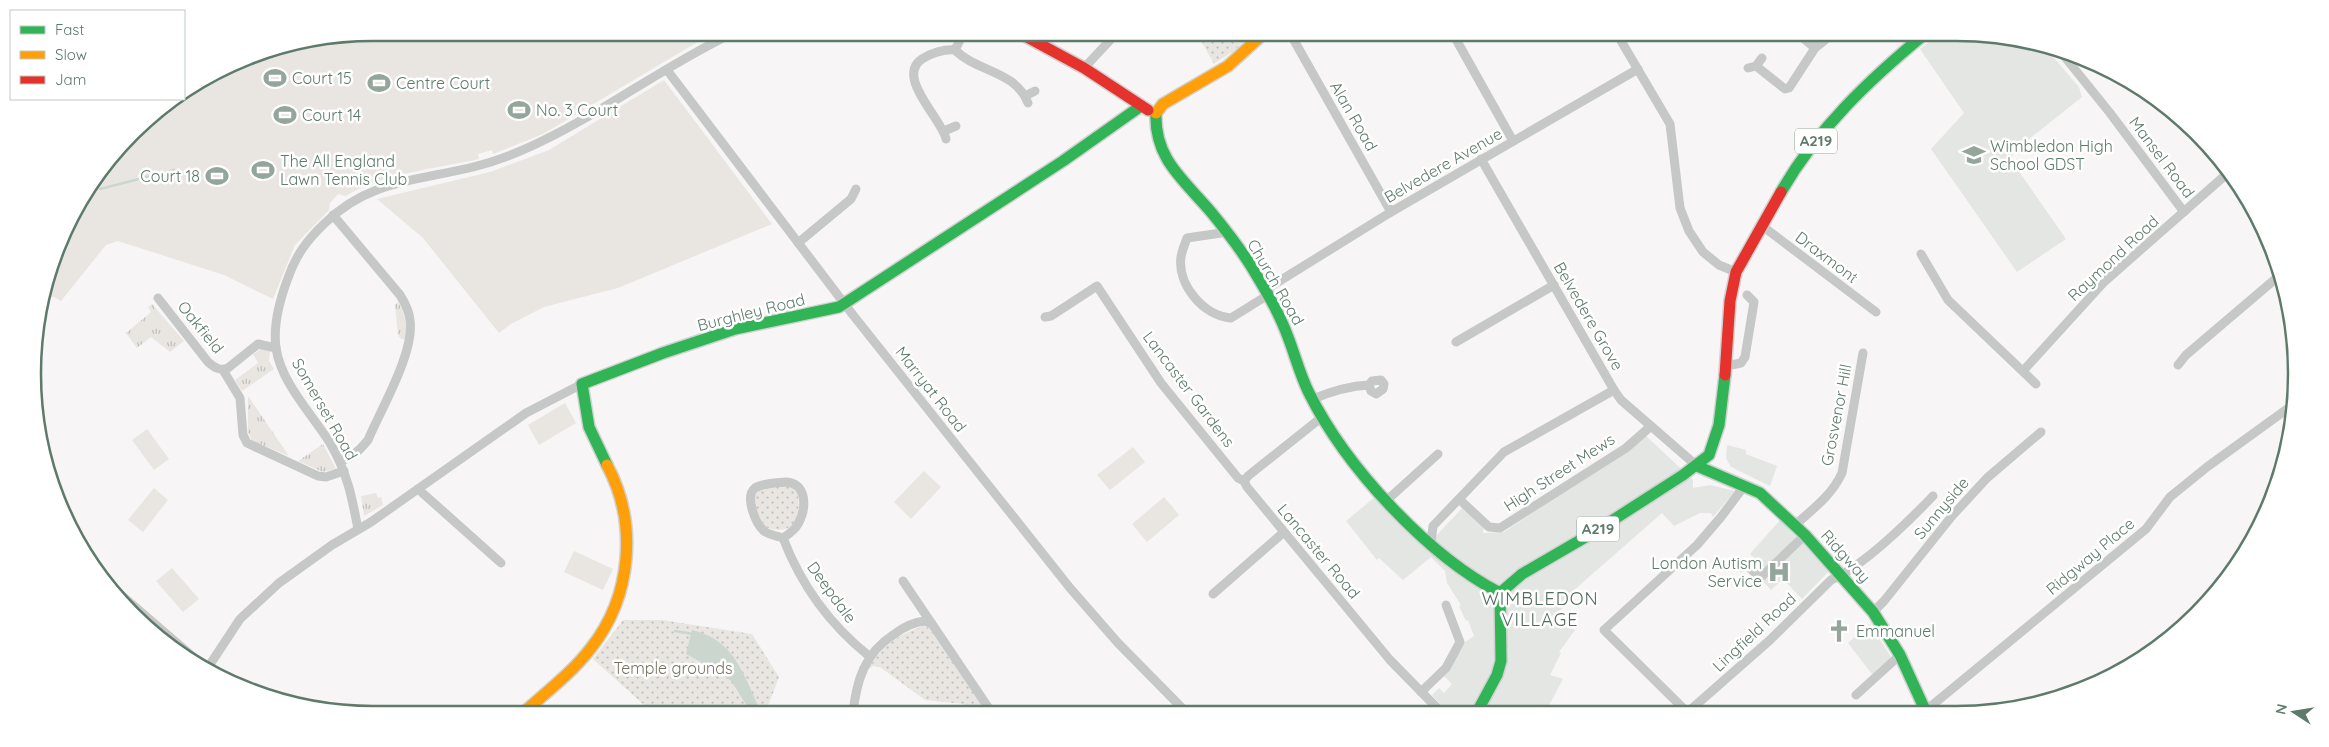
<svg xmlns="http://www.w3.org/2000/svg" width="2329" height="747" font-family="Quicksand,sans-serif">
  <defs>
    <pattern id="grass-tufts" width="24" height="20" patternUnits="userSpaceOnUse" patternTransform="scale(1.25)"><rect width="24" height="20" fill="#e9e6e2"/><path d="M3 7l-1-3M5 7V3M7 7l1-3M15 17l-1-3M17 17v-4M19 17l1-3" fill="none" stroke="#c0bfbb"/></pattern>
    <pattern id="park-dots" width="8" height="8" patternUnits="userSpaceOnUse" patternTransform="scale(1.25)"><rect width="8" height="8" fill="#e9e6e2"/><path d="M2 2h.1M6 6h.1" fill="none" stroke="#c0bfbb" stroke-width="1.8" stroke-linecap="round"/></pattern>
  </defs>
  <rect width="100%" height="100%" fill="#f7f5f5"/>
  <g fill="#e4e6e4">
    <path d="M 1940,33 L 2022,39 L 2043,45 L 2079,87 L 2082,97 L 2014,151 L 2011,160 L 2066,239 L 2017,272 L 1931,149 L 1964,113 L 1920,49 Z"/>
    <path d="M 1644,434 L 1693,480 L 1693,488 L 1710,485 L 1735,491 L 1713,517 L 1711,513 L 1700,513 L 1674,526 L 1662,513 L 1565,598 L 1568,602 L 1559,612 L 1575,630 L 1559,652 L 1561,653 L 1550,675 L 1563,679 L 1546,711 L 1542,709 L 1540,712 L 1448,713 L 1432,695 L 1439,688 L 1444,693 L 1452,684 L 1444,676 L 1447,674 L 1465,642 L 1474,636 L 1468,620 L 1466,621 L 1459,606 L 1461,605 L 1447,583 L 1445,571 L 1431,557 L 1403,580 L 1379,558 L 1377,560 L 1346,521 L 1375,497 L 1404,529 L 1436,536 L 1463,507 L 1484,528 L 1483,533 L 1504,532 L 1634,445 Z"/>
    <path d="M 1727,445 L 1746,450 L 1746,454 L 1777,466 L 1770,486 L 1731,467 L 1726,458 Z"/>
    <path d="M 1780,520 L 1829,571 L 1802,599 L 1783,579 L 1771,590 L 1762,580 L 1769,572 L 1750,554 Z"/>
    <path d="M 1870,624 L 1891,657 L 1872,674 L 1848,643 Z"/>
  </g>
  <g fill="url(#grass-tufts)">
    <path d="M 398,302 C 405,312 407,327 406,339 L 401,339 L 398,335 L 395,305 Z"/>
    <path d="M 152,304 L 184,341 L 170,352 L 151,337 L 137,348 L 126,333 L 151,312 L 148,307 Z"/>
    <path d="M 261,349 L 270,351 L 269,361 L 274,369 L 242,391 L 235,380 L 258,363 L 253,354 Z"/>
    <path d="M 248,396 L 289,456 L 252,441 L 248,432 Z"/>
    <path d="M 323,444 L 336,469 L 323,472 L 298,461 Z"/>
    <path d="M 376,493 L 378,498 L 381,497 L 383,505 L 364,516 L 361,496 Z"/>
  </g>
  <g fill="url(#park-dots)">
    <path d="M 1198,35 L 1249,35 L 1236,49 L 1214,64 Z"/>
    <path d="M 781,486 L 791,486 L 797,491 C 803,516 794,538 765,527 L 752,502 L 759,489 Z"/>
    <path d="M 623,620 L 662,620 L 752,634 L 779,677 L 765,714 L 654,714 L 593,659 Z"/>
    <path d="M 923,626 L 929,628 L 987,713 L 971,713 L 963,704 L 925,700 L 880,667 L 873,666 L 867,670 C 883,646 895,636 923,626 Z"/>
  </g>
  <g fill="#e9e6e2">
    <path d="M 706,37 L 543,134 L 493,154 L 492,150 L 478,154 L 479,159 C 439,168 380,174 346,196 L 338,194 L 330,203 L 329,210 L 295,245 L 273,299 L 224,275 L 118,241 L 106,245 L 61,301 L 54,297 L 45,298 L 68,222 L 103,166 L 148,117 L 178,99 L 184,99 L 184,95 L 243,58 L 307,39 Z"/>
    <path d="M 664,80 L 772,224 L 618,288 L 544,307 L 511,324 L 499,333 L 423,238 L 377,199 L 490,172 L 549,150 Z"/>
    <path d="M 565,403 L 576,423 L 539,445 L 528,425 Z"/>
    <path d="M 147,429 L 169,459 L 154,470 L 132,440 Z"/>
    <path d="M 1133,447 L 1145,462 L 1110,490 L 1097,475 Z"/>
    <path d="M 924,471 L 941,487 L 911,519 L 894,502 Z"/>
    <path d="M 154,488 L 168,500 L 143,532 L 128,520 Z"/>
    <path d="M 1164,497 L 1179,515 L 1147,542 L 1132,524 Z"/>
    <path d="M 574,551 L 613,569 L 603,590 L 564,572 Z"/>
    <path d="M 172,568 L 199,599 L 183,612 L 156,581 Z"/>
  </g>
  <path fill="#cbd6ce" d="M 692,630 C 736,640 744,677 762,714 L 752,714 L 732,682 L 724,675 L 686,654 Z"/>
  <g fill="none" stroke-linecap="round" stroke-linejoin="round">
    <g stroke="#cbd6ce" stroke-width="2.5">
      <path d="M 100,189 L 174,170"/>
      <path d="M 675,631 L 693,634"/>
    </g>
    <defs>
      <g id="fast">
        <path d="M 1156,113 C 1154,159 1184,180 1211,212 C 1225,229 1239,247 1251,266 C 1265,289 1279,312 1288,337 C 1295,355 1300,375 1309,393 C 1346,467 1427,555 1500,593"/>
        <path d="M 1781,192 C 1817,129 1870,79 1926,33"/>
        <path d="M 607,465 L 589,427 L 582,384 L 663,353 L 735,329 L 839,307 L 1063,161 L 1141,106"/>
        <path d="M 1697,466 L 1760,493 L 1805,535 L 1873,612 L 1900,655 L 1926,712"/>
        <path d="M 1477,712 L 1497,675 L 1501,661 L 1500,593 L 1522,574 L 1596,531 L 1683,475 L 1709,455 L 1719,425 L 1725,375"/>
      </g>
      <g id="slow">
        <path d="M 1156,113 L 1163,104 L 1228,66 L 1262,35"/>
        <path d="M 522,714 C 545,693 572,673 591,648 C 632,596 638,523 607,465"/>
      </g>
      <g id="jam">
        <path d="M 1025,36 L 1084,68 L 1148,110"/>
        <path d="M 1725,375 L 1730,301 L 1736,272 L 1781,192"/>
      </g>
    </defs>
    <use href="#fast" stroke="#d0d1d0" stroke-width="14"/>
    <use href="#slow" stroke="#d0d1d0" stroke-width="14"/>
    <use href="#jam" stroke="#d0d1d0" stroke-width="14"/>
    <g stroke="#c5c8c6" stroke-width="9">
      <path d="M 1797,33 L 1815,48"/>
      <path d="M 1453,34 L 1513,141"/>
      <path d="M 1617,34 L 1670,124 L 1680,208 L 1689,231 L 1703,252 L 1719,265 L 1736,272"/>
      <path d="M 1291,35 L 1391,212"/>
      <path d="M 955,50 C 977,72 1016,71 1028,103"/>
      <path d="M 2060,51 L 2110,113 L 2184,212"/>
      <path d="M 1756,66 L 1785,89 L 1789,88 L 1815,48 L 1834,33"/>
      <path d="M 1084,68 L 1114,36"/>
      <path d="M 1748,68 L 1756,66 L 1762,58"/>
      <path d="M 667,70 L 853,315 L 1070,588 L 1118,643 L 1187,713"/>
      <path d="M 1025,96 L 1035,91"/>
      <path d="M 944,131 L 956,126"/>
      <path d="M 946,139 C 942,119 895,77 922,59 C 931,53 944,49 955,50 L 962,36"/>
      <path d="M 1481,159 L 1614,390 L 1621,400 L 1697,466"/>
      <path d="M 333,215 L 400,295 C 405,303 409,310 410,320 C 415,352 381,409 368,440 C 360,450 352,458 340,461"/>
      <path d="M 1761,225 L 1876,312"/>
      <path d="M 1228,232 L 1187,238 C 1185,244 1182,250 1181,257 C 1177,285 1204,316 1231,318 L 1268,295"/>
      <path d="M 798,243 L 851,199 L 856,189"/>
      <path d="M 1921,254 L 1948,300 L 2036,384"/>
      <path d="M 1265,290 L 1391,212 L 1638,69"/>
      <path d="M 158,298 L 208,362 C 215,368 220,371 228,368 L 258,344 L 276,348"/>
      <path d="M 1045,317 L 1051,316 L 1097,286 L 1161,383 L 1238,478 L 1244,481"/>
      <path d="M 1456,342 L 1554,285"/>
      <path d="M 2178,365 L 2186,355 L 2280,275"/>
      <path d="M 1726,366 L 1741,363 L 1745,357 L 1754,302 L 1747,295"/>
      <path d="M 223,370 L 240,398 L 243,435 L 247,443 L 318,476 L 326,477 L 344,471"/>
      <path d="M 2023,371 L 2104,282 L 2229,172"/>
      <path d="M 1313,399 C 1332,391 1348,386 1369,385 L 1371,391 L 1376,394 L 1383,389 L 1384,384 L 1381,380 L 1372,381 L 1369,385"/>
      <path d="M 1244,481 L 1247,487 L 1390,660 L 1442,713"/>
      <path d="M 1244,481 L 1248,476 L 1322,417"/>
      <path d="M 786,482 C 807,483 807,508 798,524 C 795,530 789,534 783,538 C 777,536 769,535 764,531 C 756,524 744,497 755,488 C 762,483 777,483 786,482 Z"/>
      <path d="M 418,489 L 501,563"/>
      <path d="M 1459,499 L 1489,527 L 1500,528 L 1626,448 L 1651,426"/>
      <path d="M 1386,501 L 1438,454"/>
      <path d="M 1795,525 C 1813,509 1832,495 1842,473 L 1863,353"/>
      <path d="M 358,529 C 352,497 347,472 330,443 C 312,414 281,383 276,348 C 273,326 280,299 288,278 C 296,255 307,240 325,223 C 370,179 419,181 477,166 C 497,161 517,153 536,144 C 602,113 660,69 725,37"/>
      <path d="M 783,538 C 801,585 829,624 869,656"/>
      <path d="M 1431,543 L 1433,526 L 1504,452 L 1614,390"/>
      <path d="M 1742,567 L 1748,566 L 1760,578 L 1805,535"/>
      <path d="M 903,581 L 932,624"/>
      <path d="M 106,582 L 207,669"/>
      <path d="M 1213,594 L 1284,532"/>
      <path d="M 1873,612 L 1884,601 L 1952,516 L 1987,478 L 2041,432"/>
      <path d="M 207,669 L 240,619 L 279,583 L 332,545 L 371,522 L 526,413 L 582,384"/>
      <path d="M 1421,692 L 1446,668 L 1460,642 L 1446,605"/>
      <path d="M 1856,695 L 1900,655"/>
      <path d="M 1687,712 L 1604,630 L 1697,545 L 1721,517 L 1745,485"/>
      <path d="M 1688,712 L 1770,640 L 1831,580 C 1864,566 1907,523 1933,496"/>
      <path d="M 1924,712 L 2146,529 L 2170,497 L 2207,467 L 2294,404"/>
      <path d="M 853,714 C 856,681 865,653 893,635 C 902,628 914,622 925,621 L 932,624 L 992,713"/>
    </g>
    <use href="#fast" stroke="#30b455" stroke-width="11"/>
    <use href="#slow" stroke="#ff9f0a" stroke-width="11"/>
    <use href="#jam" stroke="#e5322d" stroke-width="11"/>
  </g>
  <defs>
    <symbol id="stadium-bare" viewBox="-9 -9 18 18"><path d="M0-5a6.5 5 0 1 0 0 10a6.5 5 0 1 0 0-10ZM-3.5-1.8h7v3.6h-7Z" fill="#94a59b" stroke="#fff" stroke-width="2.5" paint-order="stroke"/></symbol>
    <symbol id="school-bare" viewBox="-9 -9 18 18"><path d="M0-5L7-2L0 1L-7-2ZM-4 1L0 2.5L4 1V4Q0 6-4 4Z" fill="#94a59b" stroke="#fff" stroke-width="2.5" paint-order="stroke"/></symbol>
    <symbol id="hospital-bare" viewBox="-9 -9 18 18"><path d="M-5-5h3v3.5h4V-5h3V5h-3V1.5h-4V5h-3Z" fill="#94a59b" stroke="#fff" stroke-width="2.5" paint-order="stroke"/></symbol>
    <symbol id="church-bare" viewBox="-9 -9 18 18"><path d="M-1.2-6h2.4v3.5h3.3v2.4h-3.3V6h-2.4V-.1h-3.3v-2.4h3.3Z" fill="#94a59b" stroke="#fff" stroke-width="2.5" paint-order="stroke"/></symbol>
  </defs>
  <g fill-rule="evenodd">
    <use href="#stadium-bare" x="259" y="62" width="32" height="32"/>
    <use href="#stadium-bare" x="363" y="67" width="32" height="32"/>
    <use href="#stadium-bare" x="503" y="94" width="32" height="32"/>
    <use href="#stadium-bare" x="269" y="99" width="32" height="32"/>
    <use href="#school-bare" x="1958" y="139" width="32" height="32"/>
    <use href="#stadium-bare" x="247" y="154" width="32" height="32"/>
    <use href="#stadium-bare" x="201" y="160" width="32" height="32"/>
    <use href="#hospital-bare" x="1763" y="556" width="32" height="32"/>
    <use href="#church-bare" x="1823" y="615" width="32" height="32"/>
  </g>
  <g text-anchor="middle" stroke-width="5" stroke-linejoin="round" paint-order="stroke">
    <g fill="#fff" stroke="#8ea297" stroke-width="1">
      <rect x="1795" y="128.5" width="42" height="25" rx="4"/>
      <rect x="1577" y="516.5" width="42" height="25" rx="4"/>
    </g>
    <g font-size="15" font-weight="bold" fill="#5e7a6b">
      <text x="1816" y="146">A219</text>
      <text x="1598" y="534">A219</text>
    </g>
    <g font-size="16" fill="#5e7a6b" stroke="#fff" text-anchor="start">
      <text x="292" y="84">Court 15</text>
      <text x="396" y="89">Centre Court</text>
      <text x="536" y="116">No. 3 Court</text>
      <text x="302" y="121">Court 14</text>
      <text x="1990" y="152">Wimbledon High<tspan x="1990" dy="18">School GDST</tspan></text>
      <text x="280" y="167">The All England<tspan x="280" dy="18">Lawn Tennis Club</tspan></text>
      <text x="200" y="182" text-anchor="end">Court 18</text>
      <text x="1762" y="569" text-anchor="end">London Autism<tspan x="1762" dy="18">Service</tspan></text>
      <text x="1856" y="637">Emmanuel</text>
    </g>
    <g font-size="16" fill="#5e7a6b" stroke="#fff">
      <text transform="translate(1354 116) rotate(60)" y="6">Alan Road</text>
      <text transform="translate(2162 157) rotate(53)" y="6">Mansel Road</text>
      <text transform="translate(1443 165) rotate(-30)" y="6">Belvedere Avenue</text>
      <text transform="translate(1827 257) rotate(37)" y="6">Draxmont</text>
      <text transform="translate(2113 258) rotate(-43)" y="6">Raymond Road</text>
      <text transform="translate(1276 282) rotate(60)" y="6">Church Road</text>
      <text transform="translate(751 312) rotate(-14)" y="6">Burghley Road</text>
      <text transform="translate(1589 316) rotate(60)" y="6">Belvedere Grove</text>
      <text transform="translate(201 327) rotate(51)" y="6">Oakfield</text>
      <text transform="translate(931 389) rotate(52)" y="6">Marryat Road</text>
      <text transform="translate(1189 389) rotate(53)" y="6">Lancaster Gardens</text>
      <text transform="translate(325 409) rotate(60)" y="6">Somerset Road</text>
      <text transform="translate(1836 415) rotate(-79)" y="6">Grosvenor Hill</text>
      <text transform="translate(1559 472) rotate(-33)" y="6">High Street Mews</text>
      <text transform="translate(1941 508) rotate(-50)" y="6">Sunnyside</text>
      <text transform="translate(1319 551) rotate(50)" y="6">Lancaster Road</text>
      <text transform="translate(1846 556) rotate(48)" y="6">Ridgway</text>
      <text transform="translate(2090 556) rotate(-40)" y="6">Ridgway Place</text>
      <text transform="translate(832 592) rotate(54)" y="6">Deepdale</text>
      <text transform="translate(1754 632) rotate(-43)" y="6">Lingfield Road</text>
    </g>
    <g font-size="16" fill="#787461" stroke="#fff">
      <text x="673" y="674">Temple grounds</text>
    </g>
    <g font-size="18" letter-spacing="1" fill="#546b5f" stroke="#fff">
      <text x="1540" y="605">WIMBLEDON<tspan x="1540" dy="21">VILLAGE</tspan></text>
    </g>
  </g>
  <path d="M0 0H2329V747H0ZM373 41H1956A332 332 0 0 1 2288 373V374A332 332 0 0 1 1956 706H373A332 332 0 0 1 41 374V373A332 332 0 0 1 373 41Z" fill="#fff" fill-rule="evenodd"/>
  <path fill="none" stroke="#5e7a6b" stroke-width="2.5" d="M373 41H1956A332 332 0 0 1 2288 373V374A332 332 0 0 1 1956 706H373A332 332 0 0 1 41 374V373A332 332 0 0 1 373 41Z"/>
  <rect x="10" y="10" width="175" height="90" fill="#ffffff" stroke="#bfcac4"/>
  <rect x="20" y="26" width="25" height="8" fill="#30b455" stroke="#bfcac4"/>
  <text x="55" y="35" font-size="15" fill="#5e7a6b">Fast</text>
  <rect x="20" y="51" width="25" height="8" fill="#ff9f0a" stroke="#bfcac4"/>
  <text x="55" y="60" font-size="15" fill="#5e7a6b">Slow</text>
  <rect x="20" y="76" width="25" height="8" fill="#e5322d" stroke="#bfcac4"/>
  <text x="55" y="85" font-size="15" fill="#5e7a6b">Jam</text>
  <g transform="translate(2294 712) rotate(282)" stroke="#ffffff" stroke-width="4" paint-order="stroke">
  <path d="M0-4L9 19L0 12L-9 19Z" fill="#5e7a6b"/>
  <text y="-8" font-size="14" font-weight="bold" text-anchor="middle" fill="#5e7a6b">N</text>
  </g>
</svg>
